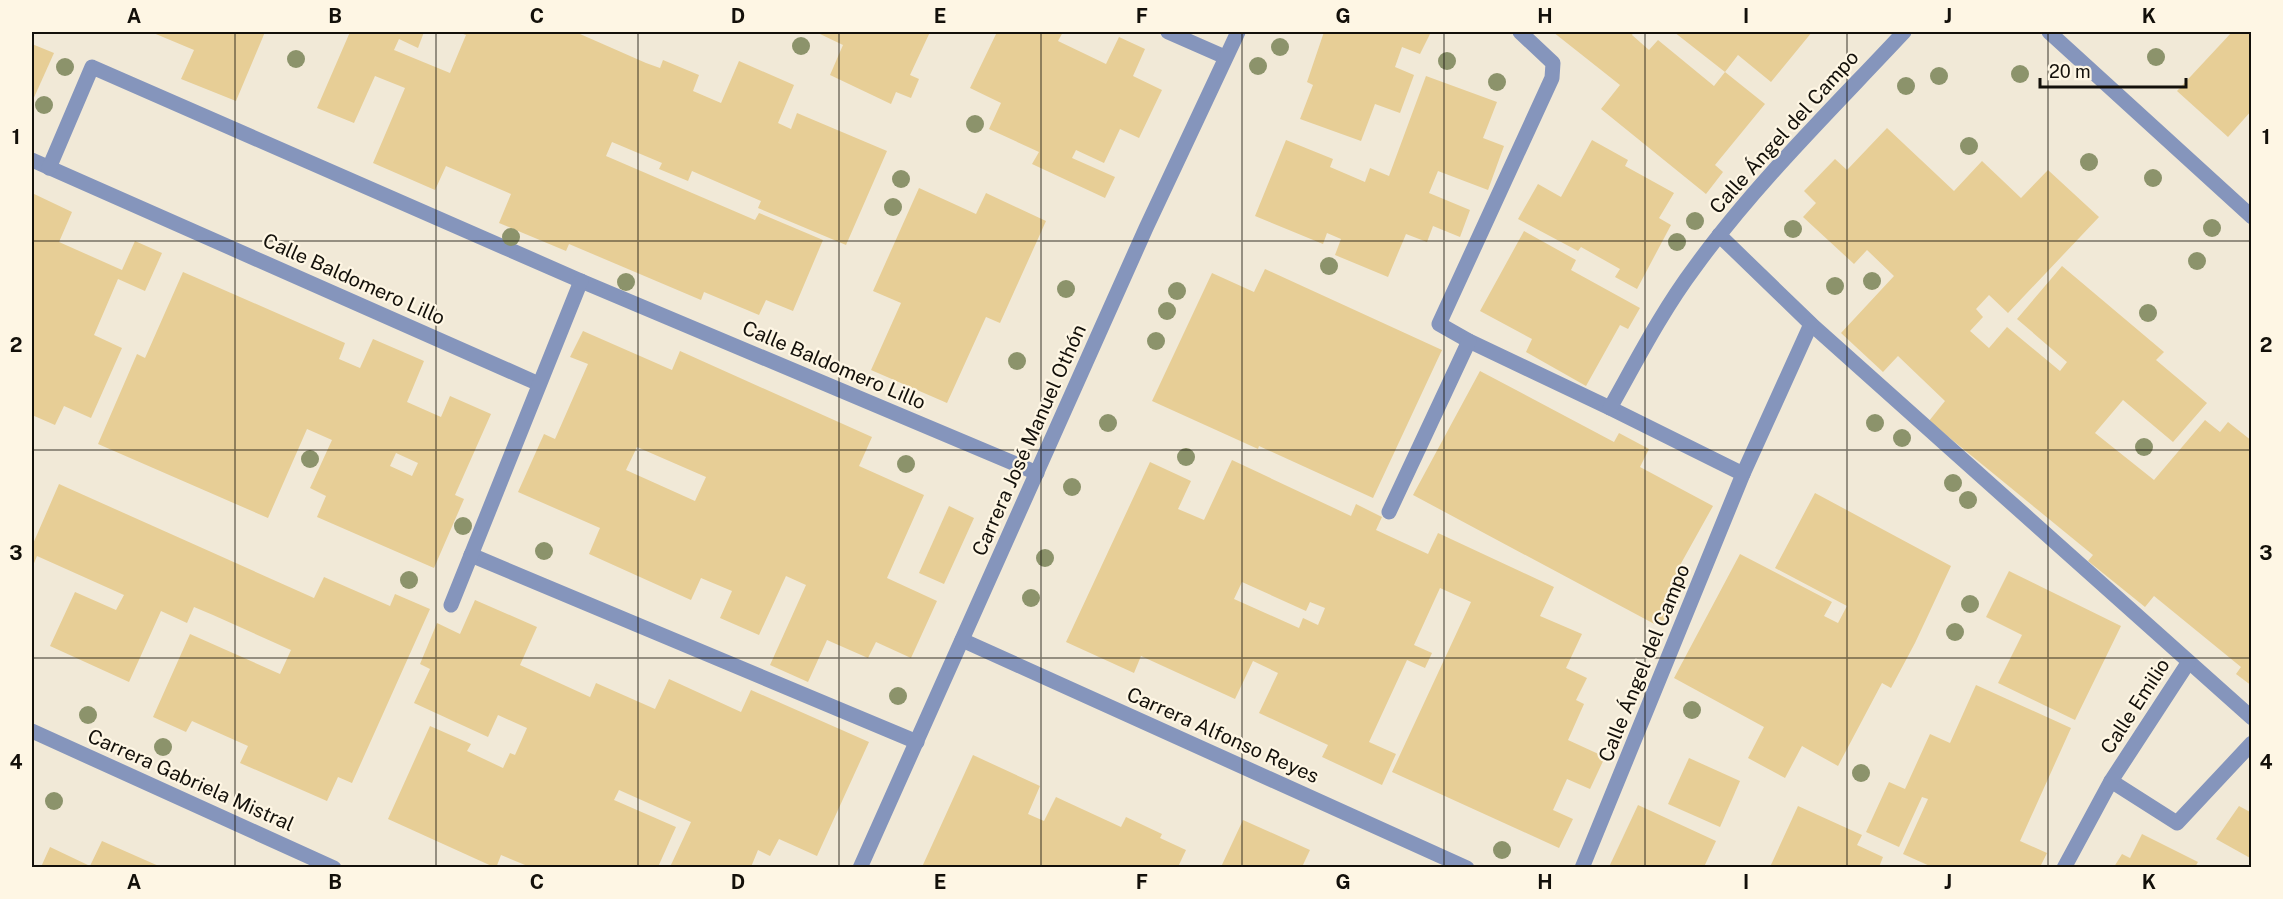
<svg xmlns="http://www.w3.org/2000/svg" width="2283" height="899" font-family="'Public Sans',sans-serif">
  <rect width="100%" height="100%" fill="#f1e9d7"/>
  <g fill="#e7ce96" fill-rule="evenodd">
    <path d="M 151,32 L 265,32 L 236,101 L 181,79 L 194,50 Z"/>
    <path d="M 350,32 L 424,32 L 418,48 L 399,39 L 394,50 L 450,73 L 466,35 L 458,32 L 581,32 L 580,34 L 646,63 L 660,68 L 663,60 L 699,75 L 693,91 L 721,103 L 739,61 L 794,85 L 778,123 L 791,129 L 797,113 L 887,151 L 846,245 L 758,208 L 761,201 L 692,171 L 688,181 L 659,169 L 662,163 L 612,142 L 606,156 L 755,220 L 759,213 L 823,240 L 793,311 L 766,300 L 759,315 L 704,292 L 701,300 L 569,244 L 566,251 L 499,223 L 511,194 L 446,166 L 435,190 L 373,163 L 405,88 L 375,76 L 354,123 L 317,108 Z"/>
    <path d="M 821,32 L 930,32 L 910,75 L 919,79 L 911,98 L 896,92 L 891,104 L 830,75 L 843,45 L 820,34 Z"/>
    <path d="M 997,32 L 1063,32 L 1058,41 L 1106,64 L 1119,37 L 1145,49 L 1133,76 L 1162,90 L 1139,138 L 1120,129 L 1104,163 L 1076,150 L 1072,158 L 1115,177 L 1105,198 L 1032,164 L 1039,152 L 989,129 L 1001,103 L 970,88 Z"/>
    <path d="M 1324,32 L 1431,32 L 1420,54 L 1402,47 L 1395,67 L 1414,75 L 1400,113 L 1375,104 L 1361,141 L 1300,119 L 1313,85 L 1307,82 Z"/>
    <path d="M 1553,32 L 1634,32 L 1632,35 L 1649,50 L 1658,40 L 1714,86 L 1725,72 L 1765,104 L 1715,165 L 1723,172 L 1706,194 L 1601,109 L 1620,85 Z"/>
    <path d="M 1674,32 L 1812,32 L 1771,82 L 1738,55 L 1725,72 Z"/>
    <path d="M 2232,32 L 2247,32 L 2252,35 L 2252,110 L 2228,137 L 2177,91 Z"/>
    <path d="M 32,44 L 54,53 L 32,102 Z"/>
    <path d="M 1426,76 L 1497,102 L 1483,138 L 1504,146 L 1488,190 L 1438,171 L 1429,193 L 1470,210 L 1460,237 L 1433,226 L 1427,242 L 1406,234 L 1388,277 L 1335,255 L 1341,239 L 1327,233 L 1323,244 L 1255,216 L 1286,140 L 1333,159 L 1330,167 L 1365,182 L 1370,168 L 1389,176 Z"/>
    <path d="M 1887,128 L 1954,191 L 1982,161 L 2021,198 L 2048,170 L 2099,217 L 2008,313 L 1989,295 L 1976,309 L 1983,317 L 1970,331 L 1989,348 L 2007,327 L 2060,371 L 2067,362 L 2017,319 L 2062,266 L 2164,352 L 2156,360 L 2207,403 L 2173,442 L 2123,400 L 2095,433 L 2154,480 L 2205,420 L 2220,432 L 2228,422 L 2252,441 L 2252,686 L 2236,674 L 2241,667 L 2154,596 L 2145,607 L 2088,561 L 2093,555 L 1929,421 L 1945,401 L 1898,356 L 1883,372 L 1841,333 L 1894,276 L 1867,250 L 1854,264 L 1803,217 L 1816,203 L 1804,191 L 1835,159 L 1847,170 Z"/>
    <path d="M 1592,140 L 1628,160 L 1625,166 L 1674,193 L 1659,218 L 1671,225 L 1637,289 L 1615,277 L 1620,269 L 1581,247 L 1578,251 L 1518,219 L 1538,184 L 1561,197 Z"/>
    <path d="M 919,188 L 976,214 L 986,193 L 1046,221 L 1000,323 L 986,317 L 947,403 L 871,370 L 901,303 L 873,291 Z"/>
    <path d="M 32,193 L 72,212 L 59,242 L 122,270 L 135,241 L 162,253 L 145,291 L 118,279 L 94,335 L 122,348 L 91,418 L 64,406 L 55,425 L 32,415 Z"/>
    <path d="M 1524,231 L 1576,260 L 1571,270 L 1640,308 L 1628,329 L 1620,325 L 1586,386 L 1526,352 L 1532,339 L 1480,311 Z"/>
    <path d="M 1265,269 L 1442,350 L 1373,498 L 1259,446 L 1258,449 L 1152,401 L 1212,273 L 1254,292 Z"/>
    <path d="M 183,272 L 345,343 L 339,359 L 360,368 L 373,339 L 424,361 L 407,402 L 441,417 L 450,396 L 491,414 L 455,495 L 464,499 L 434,568 L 317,517 L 326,496 L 310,488 L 332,440 L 307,429 L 268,518 L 98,444 L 137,354 L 145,358 ZM 396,453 L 418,463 L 412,476 L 390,466 Z"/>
    <path d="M 583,331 L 672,370 L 680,351 L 872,437 L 859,466 L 924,495 L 887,578 L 937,601 L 911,658 L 876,642 L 868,658 L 827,640 L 808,682 L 770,665 L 806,585 L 786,576 L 759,635 L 720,618 L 732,591 L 701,578 L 691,600 L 589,554 L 600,528 L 518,492 L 544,434 L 555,439 L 588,364 L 570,357 ZM 637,447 L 706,477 L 695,501 L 626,470 Z"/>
    <path d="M 1480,371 L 1614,442 L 1619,433 L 1649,449 L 1640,467 L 1713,506 L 1679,567 L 1689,573 L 1660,627 L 1413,495 Z"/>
    <path d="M 1232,460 L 1351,516 L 1356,504 L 1382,517 L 1376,530 L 1428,554 L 1438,533 L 1554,587 L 1540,616 L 1582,634 L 1566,668 L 1587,678 L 1576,700 L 1584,704 L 1568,740 L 1605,757 L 1590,789 L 1567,779 L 1553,810 L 1573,819 L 1559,848 L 1392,772 L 1471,602 L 1440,588 L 1414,645 L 1432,653 L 1425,668 L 1407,660 L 1369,742 L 1396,754 L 1382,785 L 1322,757 L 1328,745 L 1259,713 L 1278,673 L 1253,661 L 1235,699 L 1141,656 L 1134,673 L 1066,642 L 1150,462 L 1191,481 L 1178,509 L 1204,520 ZM 1242,582 L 1306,611 L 1310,602 L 1325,608 L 1318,625 L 1303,618 L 1299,628 L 1234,599 Z"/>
    <path d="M 59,484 L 314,598 L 324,577 L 390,606 L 395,594 L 430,609 L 352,783 L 338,777 L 327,801 L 240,763 L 248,746 L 192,721 L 186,732 L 153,717 L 190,634 L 280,674 L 291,650 L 213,615 L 194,607 L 187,623 L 161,611 L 129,682 L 50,646 L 75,592 L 116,610 L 124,595 L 37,556 L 32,568 L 32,546 Z"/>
    <path d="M 1815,493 L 1951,566 L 1915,643 L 1891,688 L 1882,683 L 1838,766 L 1802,746 L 1785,778 L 1748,758 L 1764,727 L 1674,678 L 1740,554 L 1832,602 L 1824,616 L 1838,623 L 1847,606 L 1775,568 Z"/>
    <path d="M 949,506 L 974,518 L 944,584 L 919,573 Z"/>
    <path d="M 2009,571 L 2121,626 L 2075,720 L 1998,683 L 2022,635 L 1986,617 Z"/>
    <path d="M 475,600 L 537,627 L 520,665 L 590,697 L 596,683 L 655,709 L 669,679 L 741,712 L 751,690 L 869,742 L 817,856 L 779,839 L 770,856 L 758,850 L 751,867 L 670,867 L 691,822 L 619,790 L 614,800 L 676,827 L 658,867 L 530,867 L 501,855 L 496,868 L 388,819 L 430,726 L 471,744 L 467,751 L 503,768 L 510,753 L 515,755 L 527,728 L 498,715 L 488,737 L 414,703 L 430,669 L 420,664 L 437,623 L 460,634 Z"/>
    <path d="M 1976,685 L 2071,728 L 2020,841 L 2047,853 L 2040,867 L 1932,867 L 1903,854 L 1928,799 L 1922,797 L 1899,847 L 1866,832 L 1889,782 L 1905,789 L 1930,734 L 1950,743 Z"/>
    <path d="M 973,755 L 1040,786 L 1028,814 L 1044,821 L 1056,797 L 1121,827 L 1126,817 L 1162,834 L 1160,838 L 1186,850 L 1178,867 L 922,867 Z"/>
    <path d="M 1689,758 L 1740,781 L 1720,827 L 1668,804 Z"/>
    <path d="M 1638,805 L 1716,841 L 1704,867 L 1609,867 Z"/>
    <path d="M 1798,806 L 1862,835 L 1857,845 L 1883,857 L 1879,867 L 1770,867 Z"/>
    <path d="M 2239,806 L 2252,813 L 2252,859 L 2216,839 Z"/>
    <path d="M 1243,820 L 1310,850 L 1302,867 L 1221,867 Z"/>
    <path d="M 2142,834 L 2198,862 L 2195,867 L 2114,867 L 2122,854 L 2130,858 Z"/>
    <path d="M 102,841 L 161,867 L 41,867 L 50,847 L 90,866 Z"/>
  </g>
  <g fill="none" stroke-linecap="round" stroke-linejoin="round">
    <g stroke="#8595bc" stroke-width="15">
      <path d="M 1168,32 L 1225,57"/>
      <path d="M 1520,32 L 1553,63 L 1552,78 L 1439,324 L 1469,341 L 1610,408 L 1743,474"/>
      <path d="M 2049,32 L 2252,217"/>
      <path d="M 32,160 L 539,384"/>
      <path d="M 49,168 L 92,67 L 581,281 L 1037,473"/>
      <path d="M 1719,235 L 1811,324 L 2252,718"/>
      <path d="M 1610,408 C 1637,360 1662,311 1695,267 C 1755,184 1834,107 1904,32"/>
      <path d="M 1389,512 L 1469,341"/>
      <path d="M 471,555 L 917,742"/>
      <path d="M 451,605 L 581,281"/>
      <path d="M 962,640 L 1467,868"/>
      <path d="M 32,731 L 334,868"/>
      <path d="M 2111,781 L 2177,823 L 2252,743"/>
      <path d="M 860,868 L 1146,228 L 1238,32"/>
      <path d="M 1582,868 L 1743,474 L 1811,324"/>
      <path d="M 2064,868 L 2111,781 L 2188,663"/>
    </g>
  </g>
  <g fill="#8c936b">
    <circle cx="801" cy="46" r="9"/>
    <circle cx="1280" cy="47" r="9"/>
    <circle cx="2156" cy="57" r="9"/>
    <circle cx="296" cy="59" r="9"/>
    <circle cx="1447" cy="61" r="9"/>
    <circle cx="1258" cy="66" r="9"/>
    <circle cx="65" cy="67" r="9"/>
    <circle cx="2020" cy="74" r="9"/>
    <circle cx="1939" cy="76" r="9"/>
    <circle cx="1497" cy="82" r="9"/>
    <circle cx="1906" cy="86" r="9"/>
    <circle cx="44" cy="105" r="9"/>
    <circle cx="975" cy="124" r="9"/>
    <circle cx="1969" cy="146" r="9"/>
    <circle cx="2089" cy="162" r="9"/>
    <circle cx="2153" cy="178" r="9"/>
    <circle cx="901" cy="179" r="9"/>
    <circle cx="893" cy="207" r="9"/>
    <circle cx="1695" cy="221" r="9"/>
    <circle cx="2212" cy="228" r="9"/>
    <circle cx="1793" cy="229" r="9"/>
    <circle cx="511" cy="237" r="9"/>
    <circle cx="1677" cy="242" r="9"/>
    <circle cx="2197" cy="261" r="9"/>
    <circle cx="1329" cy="266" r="9"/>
    <circle cx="1872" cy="281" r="9"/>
    <circle cx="626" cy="282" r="9"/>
    <circle cx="1835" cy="286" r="9"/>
    <circle cx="1066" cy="289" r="9"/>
    <circle cx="1177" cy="291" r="9"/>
    <circle cx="1167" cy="311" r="9"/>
    <circle cx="2148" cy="313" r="9"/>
    <circle cx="1156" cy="341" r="9"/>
    <circle cx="1017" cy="361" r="9"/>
    <circle cx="1108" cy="423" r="9"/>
    <circle cx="1875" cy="423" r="9"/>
    <circle cx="1902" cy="438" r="9"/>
    <circle cx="2144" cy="447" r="9"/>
    <circle cx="1186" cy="457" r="9"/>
    <circle cx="310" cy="459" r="9"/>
    <circle cx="906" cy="464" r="9"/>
    <circle cx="1953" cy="483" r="9"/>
    <circle cx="1072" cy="487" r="9"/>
    <circle cx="1968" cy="500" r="9"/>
    <circle cx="463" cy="526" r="9"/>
    <circle cx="544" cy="551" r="9"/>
    <circle cx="1045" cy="558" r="9"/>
    <circle cx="409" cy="580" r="9"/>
    <circle cx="1031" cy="598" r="9"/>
    <circle cx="1970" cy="604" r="9"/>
    <circle cx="1955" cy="632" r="9"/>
    <circle cx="898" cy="696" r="9"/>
    <circle cx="1692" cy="710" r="9"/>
    <circle cx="88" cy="715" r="9"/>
    <circle cx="163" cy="747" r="9"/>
    <circle cx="1861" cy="773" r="9"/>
    <circle cx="54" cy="801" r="9"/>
    <circle cx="1502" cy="850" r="9"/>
  </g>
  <path fill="none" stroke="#13100a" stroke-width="1.5" stroke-opacity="0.55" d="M 235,32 L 235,868M 436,32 L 436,868M 638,32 L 638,868M 839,32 L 839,868M 1041,32 L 1041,868M 1242,32 L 1242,868M 1444,32 L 1444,868M 1645,32 L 1645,868M 1847,32 L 1847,868M 2048,32 L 2048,868M 32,241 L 2252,241M 32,450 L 2252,450M 32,658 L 2252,658"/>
  <g text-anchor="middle" stroke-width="4.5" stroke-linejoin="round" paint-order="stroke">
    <g font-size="20" fill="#13100a" stroke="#fef6e4">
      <text transform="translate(1784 132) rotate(-48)" y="7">Calle Ángel del Campo</text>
      <text transform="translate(354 279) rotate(24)" y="7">Calle Baldomero Lillo</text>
      <text transform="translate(834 365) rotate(23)" y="7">Calle Baldomero Lillo</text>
      <text transform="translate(1029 440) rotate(-66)" y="7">Carrera José Manuel Othón</text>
      <text transform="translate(1644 663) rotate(-68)" y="7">Calle Ángel del Campo</text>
      <text transform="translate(2135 706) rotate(-57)" y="7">Calle Emilio</text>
      <text transform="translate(1223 735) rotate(24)" y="7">Carrera Alfonso Reyes</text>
      <text transform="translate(191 780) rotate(24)" y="7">Carrera Gabriela Mistral</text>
    </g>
  </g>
  <rect width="2283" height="899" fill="none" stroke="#fef6e4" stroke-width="66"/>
  <path d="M2040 78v9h146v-9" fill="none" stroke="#13100a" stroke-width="3"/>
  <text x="2049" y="78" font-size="18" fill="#13100a" stroke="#fef6e4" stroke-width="4.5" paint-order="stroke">20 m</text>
  <rect x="33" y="33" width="2217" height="833" fill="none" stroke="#13100a" stroke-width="2"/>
  <g font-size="20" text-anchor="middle" font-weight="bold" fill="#13100a">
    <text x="134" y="23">A</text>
    <text x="335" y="23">B</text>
    <text x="537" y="23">C</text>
    <text x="738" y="23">D</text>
    <text x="940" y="23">E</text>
    <text x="1142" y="23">F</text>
    <text x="1343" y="23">G</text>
    <text x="1545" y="23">H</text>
    <text x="1746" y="23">I</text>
    <text x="1948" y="23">J</text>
    <text x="2149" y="23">K</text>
    <text x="16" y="144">1</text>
    <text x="2266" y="144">1</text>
    <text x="16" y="352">2</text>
    <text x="2266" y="352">2</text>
    <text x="16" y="560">3</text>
    <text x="2266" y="560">3</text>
    <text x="16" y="769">4</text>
    <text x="2266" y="769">4</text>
    <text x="134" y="889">A</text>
    <text x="335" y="889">B</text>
    <text x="537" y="889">C</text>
    <text x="738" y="889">D</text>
    <text x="940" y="889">E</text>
    <text x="1142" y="889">F</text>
    <text x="1343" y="889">G</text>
    <text x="1545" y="889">H</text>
    <text x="1746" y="889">I</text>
    <text x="1948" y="889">J</text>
    <text x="2149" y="889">K</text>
  </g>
</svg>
